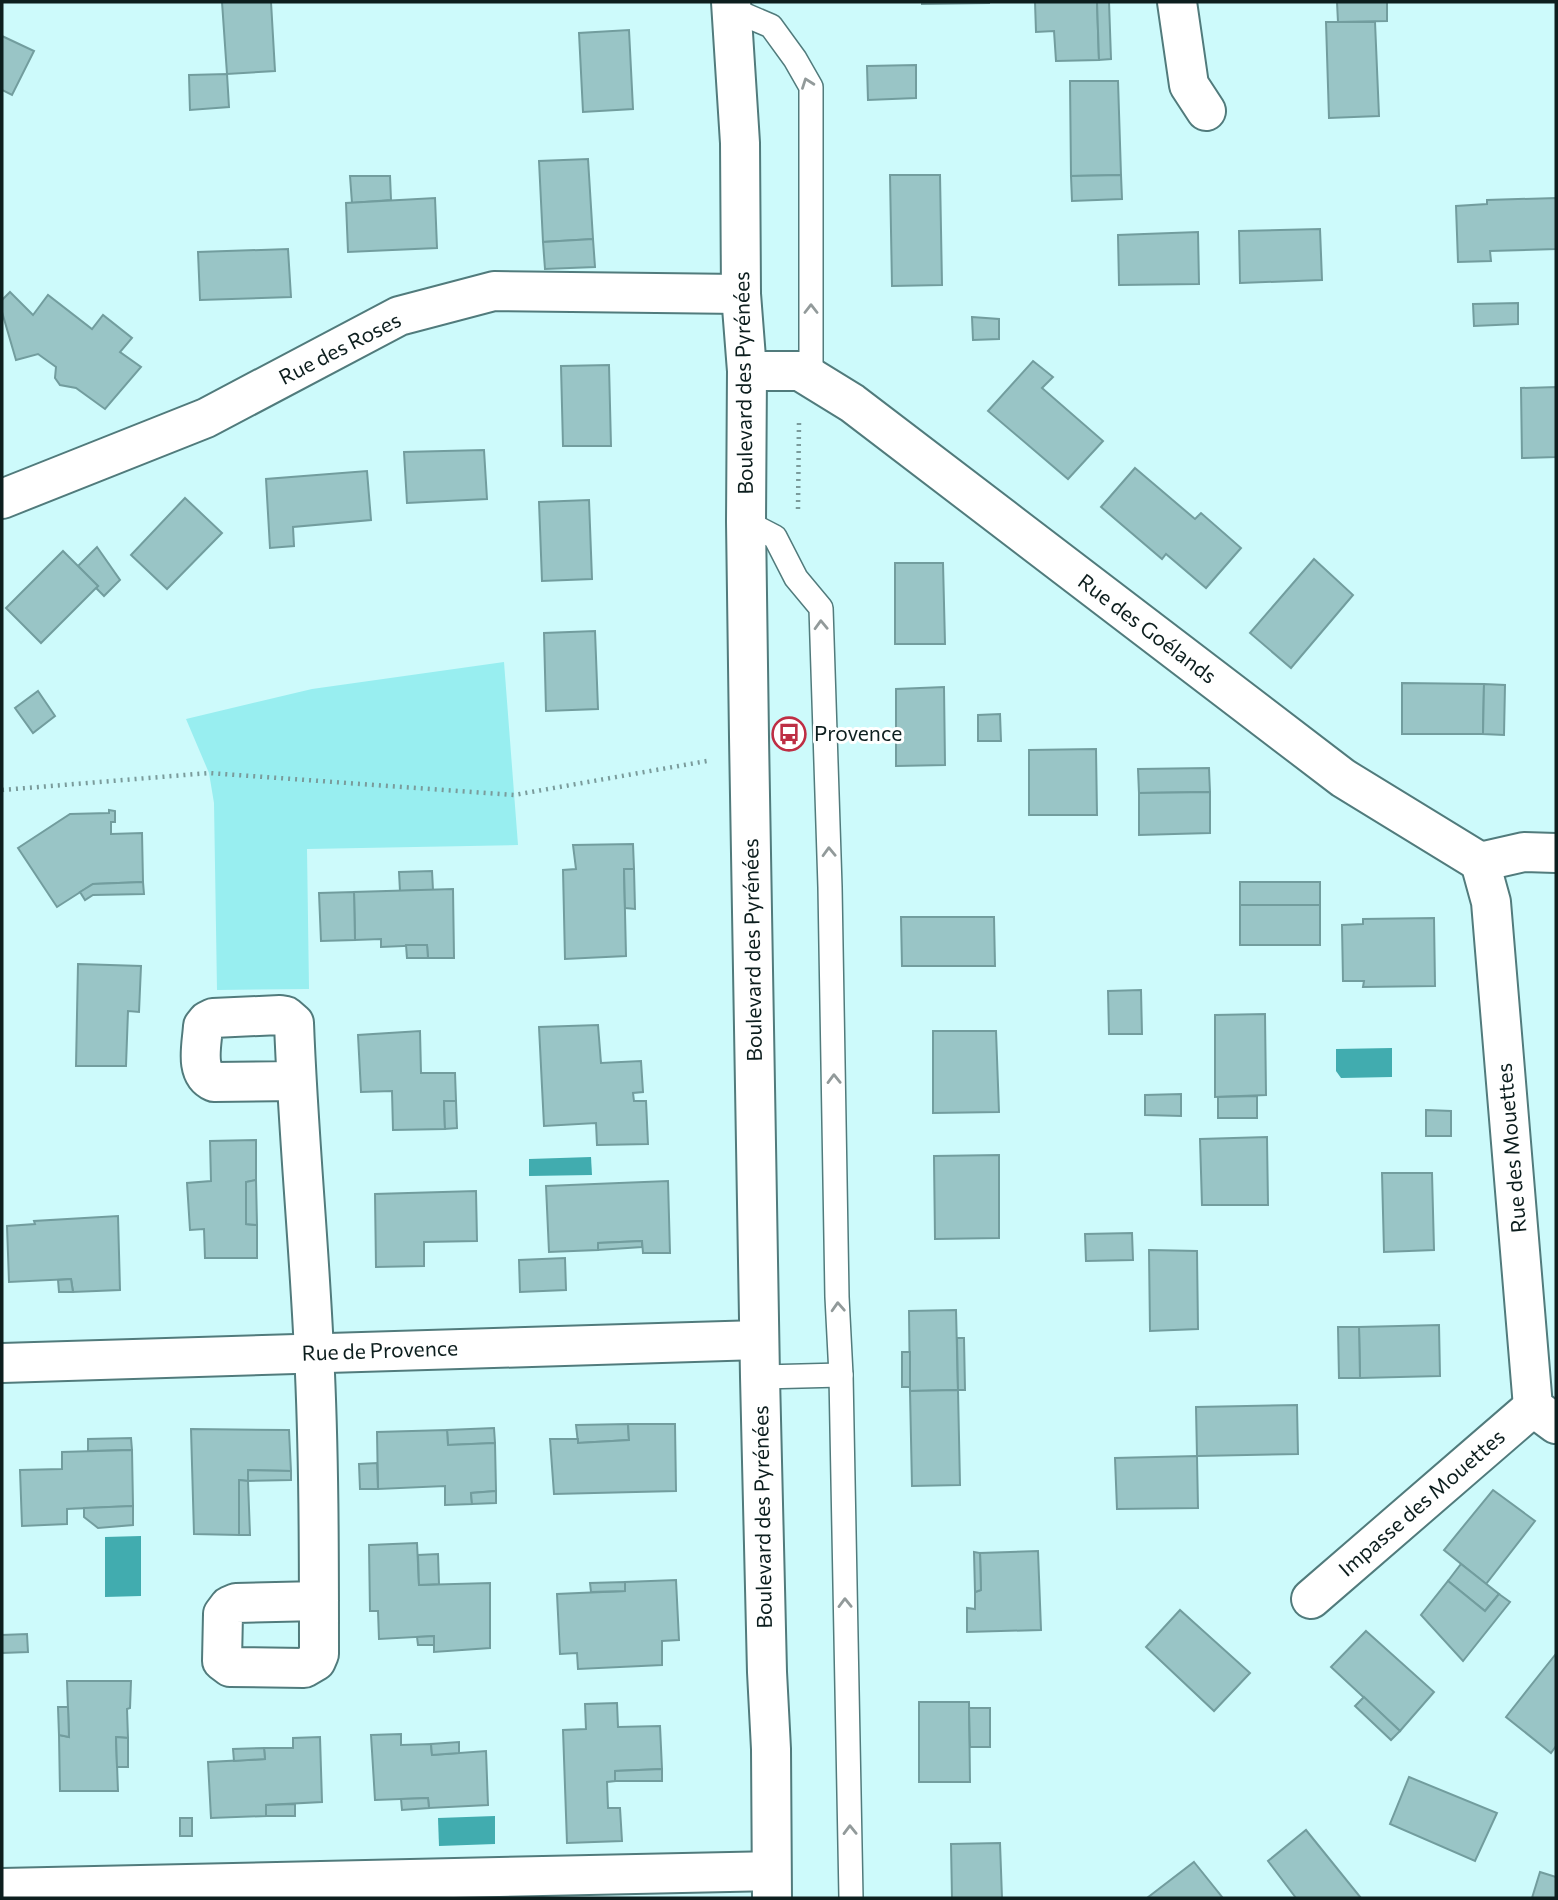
<svg xmlns="http://www.w3.org/2000/svg" width="1558" height="1900" font-family="Commissioner,sans-serif">
  <rect width="100%" height="100%" fill="#cdfafb"/>
  <path fill="#98eef0" d="M 504,662 L 518,845 L 307,849 L 309,989 L 217,990 L 214,803 L 209,773 L 186,719 L 312,689 Z"/>
  <g fill="#41acaf">
    <path d="M 1392,1048 L 1392,1077 L 1341,1078 L 1336,1071 L 1336,1049 Z"/>
    <path d="M 591,1157 L 592,1175 L 529,1176 L 529,1159 Z"/>
    <path d="M 141,1536 L 141,1596 L 105,1597 L 105,1537 Z"/>
    <path d="M 495,1816 L 495,1844 L 439,1846 L 438,1818 Z"/>
  </g>
  <g fill="#99c5c6" stroke="#729d9e" stroke-width="2">
    <path d="M 222,2 L 271,2 L 275,71 L 227,74 Z"/>
    <path d="M 922,2 L 989,2 L 989,3 L 922,4 Z"/>
    <path d="M 1035,2 L 1097,2 L 1099,60 L 1056,61 L 1054,31 L 1036,32 Z"/>
    <path d="M 1097,2 L 1109,2 L 1111,59 L 1099,60 Z"/>
    <path d="M 1337,2 L 1387,2 L 1387,21 L 1338,22 Z"/>
    <path d="M 1326,22 L 1375,22 L 1379,116 L 1329,118 Z"/>
    <path d="M 629,30 L 633,109 L 583,112 L 579,33 Z"/>
    <path d="M 2,36 L 34,51 L 12,95 L 2,90 Z"/>
    <path d="M 916,65 L 916,98 L 868,100 L 867,66 Z"/>
    <path d="M 227,74 L 229,107 L 190,110 L 189,75 Z"/>
    <path d="M 1070,81 L 1118,81 L 1121,175 L 1071,176 Z"/>
    <path d="M 588,159 L 593,239 L 543,242 L 539,161 Z"/>
    <path d="M 890,175 L 940,175 L 942,285 L 892,286 Z"/>
    <path d="M 1121,175 L 1122,199 L 1072,201 L 1071,176 Z"/>
    <path d="M 350,176 L 390,176 L 391,200 L 352,203 Z"/>
    <path d="M 435,198 L 437,248 L 348,252 L 346,203 Z"/>
    <path d="M 1556,198 L 1556,249 L 1490,251 L 1491,261 L 1458,262 L 1456,206 L 1487,204 L 1487,200 Z"/>
    <path d="M 1320,229 L 1322,280 L 1240,283 L 1239,231 Z"/>
    <path d="M 1198,232 L 1199,284 L 1119,285 L 1118,235 Z"/>
    <path d="M 593,239 L 595,267 L 545,269 L 543,242 Z"/>
    <path d="M 288,249 L 291,297 L 200,300 L 198,252 Z"/>
    <path d="M 10,292 L 33,315 L 48,295 L 92,329 L 103,315 L 132,338 L 120,352 L 141,367 L 105,409 L 76,388 L 60,385 L 55,378 L 56,367 L 38,354 L 16,360 L 2,312 L 2,300 Z"/>
    <path d="M 1518,303 L 1518,324 L 1474,326 L 1473,304 Z"/>
    <path d="M 972,317 L 999,319 L 999,339 L 973,340 Z"/>
    <path d="M 1033,361 L 1053,377 L 1042,388 L 1103,441 L 1068,479 L 988,411 Z"/>
    <path d="M 609,365 L 611,446 L 563,446 L 561,366 Z"/>
    <path d="M 1556,387 L 1556,457 L 1522,458 L 1521,388 Z"/>
    <path d="M 484,450 L 487,499 L 407,503 L 404,452 Z"/>
    <path d="M 1135,468 L 1195,519 L 1201,513 L 1241,548 L 1206,588 L 1166,554 L 1162,559 L 1101,507 Z"/>
    <path d="M 367,471 L 371,520 L 293,527 L 294,546 L 270,548 L 266,479 Z"/>
    <path d="M 185,498 L 222,533 L 167,589 L 131,555 Z"/>
    <path d="M 589,500 L 592,579 L 542,581 L 539,502 Z"/>
    <path d="M 97,547 L 120,580 L 104,596 L 96,588 L 98,586 L 78,566 Z"/>
    <path d="M 63,551 L 98,586 L 41,643 L 6,608 Z"/>
    <path d="M 1314,559 L 1353,595 L 1291,668 L 1250,633 Z"/>
    <path d="M 895,563 L 943,563 L 945,644 L 895,644 Z"/>
    <path d="M 595,631 L 598,709 L 546,711 L 544,633 Z"/>
    <path d="M 1402,683 L 1484,684 L 1483,734 L 1402,734 Z"/>
    <path d="M 1484,684 L 1505,685 L 1504,735 L 1483,734 Z"/>
    <path d="M 944,687 L 945,765 L 896,766 L 896,689 Z"/>
    <path d="M 38,691 L 55,716 L 33,733 L 15,708 Z"/>
    <path d="M 1000,714 L 1001,741 L 978,741 L 978,715 Z"/>
    <path d="M 1096,749 L 1097,815 L 1029,815 L 1029,750 Z"/>
    <path d="M 1209,768 L 1210,792 L 1139,793 L 1138,769 Z"/>
    <path d="M 1210,792 L 1210,833 L 1139,835 L 1139,793 Z"/>
    <path d="M 109,810 L 115,811 L 115,822 L 111,822 L 111,834 L 142,833 L 143,882 L 93,884 L 57,907 L 18,848 L 70,814 L 109,813 Z"/>
    <path d="M 633,844 L 634,869 L 624,869 L 626,956 L 565,959 L 563,870 L 576,869 L 573,845 Z"/>
    <path d="M 624,869 L 634,869 L 635,909 L 625,908 Z"/>
    <path d="M 432,871 L 433,890 L 400,891 L 399,872 Z"/>
    <path d="M 143,882 L 144,894 L 93,895 L 85,900 L 80,892 L 93,884 Z"/>
    <rect x="1240" y="882" width="80" height="23"/>
    <path d="M 453,889 L 454,958 L 428,958 L 427,945 L 381,947 L 381,939 L 355,940 L 354,892 Z"/>
    <path d="M 354,892 L 355,940 L 321,941 L 319,893 Z"/>
    <rect x="1240" y="905" width="80" height="40"/>
    <path d="M 901,917 L 994,917 L 995,966 L 902,966 Z"/>
    <path d="M 1434,918 L 1435,986 L 1363,987 L 1364,981 L 1343,981 L 1342,925 L 1363,924 L 1363,919 Z"/>
    <path d="M 406,945 L 427,945 L 428,958 L 407,958 Z"/>
    <path d="M 78,964 L 141,966 L 139,1012 L 128,1011 L 126,1066 L 76,1066 Z"/>
    <path d="M 1141,990 L 1142,1034 L 1109,1034 L 1108,991 Z"/>
    <path d="M 1265,1014 L 1266,1095 L 1215,1097 L 1215,1015 Z"/>
    <path d="M 598,1025 L 601,1063 L 641,1061 L 643,1092 L 633,1093 L 634,1101 L 646,1101 L 648,1144 L 597,1145 L 596,1123 L 544,1126 L 539,1027 Z"/>
    <path d="M 420,1031 L 421,1073 L 455,1073 L 456,1101 L 444,1101 L 445,1129 L 393,1130 L 392,1091 L 361,1092 L 358,1035 Z"/>
    <path d="M 933,1031 L 996,1031 L 999,1112 L 933,1113 Z"/>
    <path d="M 1181,1094 L 1181,1116 L 1145,1115 L 1145,1095 Z"/>
    <path d="M 1257,1096 L 1257,1118 L 1218,1118 L 1218,1097 Z"/>
    <path d="M 444,1101 L 456,1101 L 457,1128 L 445,1129 Z"/>
    <path d="M 1426,1110 L 1451,1111 L 1451,1136 L 1426,1136 Z"/>
    <path d="M 1267,1137 L 1268,1205 L 1202,1205 L 1200,1139 Z"/>
    <path d="M 256,1140 L 256,1180 L 246,1182 L 246,1224 L 257,1225 L 257,1258 L 205,1258 L 204,1229 L 190,1230 L 187,1183 L 211,1181 L 210,1141 Z"/>
    <path d="M 999,1155 L 999,1238 L 935,1239 L 934,1156 Z"/>
    <path d="M 1382,1173 L 1432,1173 L 1434,1250 L 1384,1252 Z"/>
    <path d="M 256,1180 L 257,1225 L 246,1224 L 246,1182 Z"/>
    <path d="M 668,1181 L 670,1253 L 643,1253 L 642,1241 L 598,1243 L 598,1250 L 549,1252 L 546,1186 Z"/>
    <path d="M 476,1191 L 477,1241 L 424,1242 L 424,1266 L 376,1267 L 375,1194 Z"/>
    <path d="M 118,1216 L 120,1290 L 73,1292 L 71,1279 L 9,1282 L 7,1226 L 35,1224 L 34,1221 Z"/>
    <path d="M 1132,1233 L 1133,1260 L 1086,1261 L 1085,1234 Z"/>
    <path d="M 642,1241 L 642,1247 L 598,1250 L 598,1243 Z"/>
    <path d="M 1149,1250 L 1197,1251 L 1198,1329 L 1150,1331 Z"/>
    <path d="M 565,1258 L 566,1290 L 520,1292 L 519,1260 Z"/>
    <path d="M 71,1279 L 73,1292 L 59,1292 L 58,1280 Z"/>
    <path d="M 956,1310 L 958,1390 L 910,1391 L 909,1311 Z"/>
    <path d="M 1439,1325 L 1440,1376 L 1360,1378 L 1359,1327 Z"/>
    <path d="M 1338,1327 L 1359,1327 L 1360,1378 L 1339,1378 Z"/>
    <path d="M 957,1338 L 964,1338 L 965,1390 L 958,1390 Z"/>
    <rect x="902" y="1352" width="8" height="35"/>
    <path d="M 958,1390 L 960,1485 L 912,1486 L 910,1391 Z"/>
    <path d="M 1297,1405 L 1298,1454 L 1197,1456 L 1196,1407 Z"/>
    <path d="M 628,1424 L 629,1440 L 578,1443 L 576,1425 Z"/>
    <path d="M 628,1424 L 675,1424 L 676,1491 L 554,1494 L 550,1439 L 578,1439 L 578,1443 L 629,1440 Z"/>
    <path d="M 494,1428 L 495,1443 L 448,1445 L 447,1430 Z"/>
    <path d="M 191,1429 L 289,1430 L 291,1471 L 248,1470 L 248,1481 L 239,1480 L 239,1535 L 194,1534 Z"/>
    <path d="M 447,1430 L 448,1445 L 495,1443 L 496,1491 L 471,1493 L 472,1504 L 445,1505 L 445,1486 L 378,1489 L 377,1432 Z"/>
    <path d="M 131,1438 L 132,1450 L 88,1451 L 88,1439 Z"/>
    <path d="M 132,1450 L 133,1506 L 67,1509 L 67,1524 L 22,1526 L 20,1470 L 62,1469 L 62,1452 Z"/>
    <path d="M 1197,1456 L 1198,1508 L 1117,1509 L 1115,1458 Z"/>
    <path d="M 377,1463 L 378,1489 L 360,1489 L 359,1464 Z"/>
    <path d="M 248,1470 L 291,1471 L 291,1480 L 248,1481 Z"/>
    <path d="M 239,1480 L 248,1481 L 250,1535 L 239,1535 Z"/>
    <path d="M 1493,1490 L 1535,1521 L 1486,1584 L 1444,1550 Z"/>
    <path d="M 496,1491 L 496,1503 L 472,1504 L 471,1493 Z"/>
    <path d="M 133,1506 L 133,1525 L 98,1528 L 84,1517 L 84,1508 Z"/>
    <path d="M 417,1543 L 419,1585 L 490,1583 L 490,1648 L 434,1652 L 434,1636 L 379,1639 L 378,1611 L 370,1611 L 369,1545 Z"/>
    <path d="M 1038,1551 L 1041,1630 L 967,1632 L 967,1608 L 975,1609 L 975,1592 L 981,1590 L 980,1553 Z"/>
    <path d="M 974,1552 L 980,1553 L 981,1590 L 975,1592 Z"/>
    <path d="M 438,1554 L 439,1584 L 419,1585 L 418,1555 Z"/>
    <path d="M 1461,1564 L 1499,1594 L 1485,1611 L 1448,1581 Z"/>
    <path d="M 676,1580 L 679,1640 L 662,1641 L 662,1665 L 578,1669 L 577,1653 L 560,1654 L 557,1594 L 625,1591 L 625,1582 Z"/>
    <path d="M 1448,1581 L 1485,1611 L 1499,1594 L 1510,1602 L 1463,1661 L 1421,1615 Z"/>
    <path d="M 625,1582 L 625,1591 L 591,1592 L 590,1583 Z"/>
    <path d="M 1180,1610 L 1250,1673 L 1214,1711 L 1146,1647 Z"/>
    <path d="M 1366,1631 L 1434,1692 L 1400,1731 L 1331,1667 Z"/>
    <path d="M 27,1634 L 28,1652 L 2,1653 L 2,1635 Z"/>
    <path d="M 434,1636 L 434,1645 L 418,1645 L 417,1637 Z"/>
    <path d="M 1555,1655 L 1556,1657 L 1556,1746 L 1551,1753 L 1506,1717 Z"/>
    <path d="M 67,1681 L 131,1681 L 130,1708 L 127,1709 L 128,1738 L 116,1737 L 118,1791 L 60,1791 L 59,1735 L 69,1737 Z"/>
    <path d="M 1364,1697 L 1400,1731 L 1391,1740 L 1355,1706 Z"/>
    <path d="M 919,1702 L 969,1702 L 970,1782 L 919,1782 Z"/>
    <path d="M 617,1703 L 618,1727 L 660,1726 L 662,1769 L 615,1771 L 615,1781 L 607,1782 L 608,1808 L 620,1808 L 622,1841 L 567,1843 L 563,1730 L 586,1729 L 585,1704 Z"/>
    <path d="M 58,1707 L 68,1707 L 69,1737 L 59,1735 Z"/>
    <path d="M 969,1708 L 990,1708 L 990,1747 L 970,1747 Z"/>
    <path d="M 401,1734 L 401,1745 L 431,1744 L 432,1755 L 486,1751 L 488,1805 L 429,1808 L 428,1798 L 375,1800 L 371,1735 Z"/>
    <path d="M 116,1737 L 128,1738 L 128,1767 L 117,1767 Z"/>
    <path d="M 320,1737 L 322,1802 L 266,1805 L 266,1816 L 211,1818 L 208,1762 L 265,1759 L 264,1748 L 293,1748 L 293,1738 Z"/>
    <path d="M 459,1742 L 459,1753 L 432,1755 L 431,1744 Z"/>
    <path d="M 264,1748 L 265,1759 L 234,1761 L 233,1749 Z"/>
    <path d="M 662,1769 L 662,1781 L 615,1781 L 615,1771 Z"/>
    <path d="M 1409,1777 L 1497,1813 L 1475,1861 L 1390,1824 Z"/>
    <path d="M 428,1798 L 429,1808 L 402,1810 L 401,1799 Z"/>
    <path d="M 295,1804 L 295,1816 L 266,1816 L 266,1805 Z"/>
    <rect x="180" y="1818" width="12" height="18"/>
    <path d="M 1306,1830 L 1361,1898 L 1296,1898 L 1268,1861 Z"/>
    <path d="M 1000,1843 L 1002,1898 L 952,1898 L 951,1844 Z"/>
    <path d="M 1194,1862 L 1222,1897 L 1220,1898 L 1147,1898 Z"/>
    <path d="M 1540,1872 L 1556,1877 L 1556,1898 L 1532,1898 Z"/>
  </g>
  <g fill="none" stroke-linecap="round" stroke-linejoin="round">
    <defs>
      <g id="lane">
        <path d="M 731,9 L 771,26 L 795,59 L 811,87 L 811,378"/>
        <path d="M 746,522 L 775,537 L 796,578 L 821,608 L 830,887 L 837,1297 L 841,1375 L 851,1898"/>
        <path d="M 760,1377 L 841,1375"/>
      </g>
      <g id="street">
        <path d="M 1177,2 L 1189,85 L 1206,111"/>
        <path d="M 747,371 L 800,371 L 852,403 L 1343,778 L 1480,862 L 1524,852 L 1556,853"/>
        <path d="M 2,499 L 206,418 L 399,316 L 494,291 L 741,294"/>
        <path d="M 1480,862 L 1491,902 L 1533,1407 L 1556,1424"/>
        <path d="M 296,1081 L 214,1082 C 194,1073 202,1045 203,1026 L 207,1021 L 213,1018 L 280,1015 L 286,1016 L 294,1023 C 298,1132 309,1242 314,1352 C 319,1452 319,1554 319,1654 L 316,1661 L 304,1668 L 230,1667 L 222,1661 L 223,1614 L 229,1606 L 236,1603 L 319,1601"/>
        <path d="M 2,1363 L 759,1340"/>
        <path d="M 1311,1599 L 1533,1407"/>
        <path d="M 2,1888 L 771,1871"/>
      </g>
      <path id="secondary" d="M 731,2 L 740,143 L 741,294 L 747,371 L 746,522 L 749,737 L 760,1377 L 767,1672 L 771,1749 L 772,1898"/>
    </defs>
    <use href="#lane" stroke="#517b7c" stroke-width="26"/>
    <use href="#street" stroke="#517b7c" stroke-width="42"/>
    <use href="#secondary" stroke="#517b7c" stroke-width="42"/>
    <g stroke="#7a9b9b" stroke-width="4.5" stroke-dasharray="2 5" stroke-linecap="butt">
      <path d="M 798,509 L 799,423"/>
      <path d="M 2,790 L 209,773 L 514,795 L 707,761"/>
    </g>
    <use href="#lane" stroke="#fff" stroke-width="23"/>
    <use href="#street" stroke="#fff" stroke-width="38"/>
    <use href="#secondary" stroke="#fff" stroke-width="38"/>
  </g>
  <defs><path id="oneway-chevron" d="M-2-3.5L2.5 0L-2 3.5" fill="none" stroke-width="1.6" stroke-linecap="round" stroke-linejoin="round" transform="scale(1.75)"/></defs>
  <g stroke="#929a9a">
    <use href="#oneway-chevron" transform="translate(807 83) rotate(-110)"/>
    <use href="#oneway-chevron" transform="translate(811 309) rotate(-90)"/>
    <use href="#oneway-chevron" transform="translate(821 625) rotate(-92)"/>
    <use href="#oneway-chevron" transform="translate(829 852) rotate(-92)"/>
    <use href="#oneway-chevron" transform="translate(834 1079) rotate(-91)"/>
    <use href="#oneway-chevron" transform="translate(838 1307) rotate(-93)"/>
    <use href="#oneway-chevron" transform="translate(845 1603) rotate(-91)"/>
    <use href="#oneway-chevron" transform="translate(850 1830) rotate(-91)"/>
  </g>
  <defs>
    <symbol id="bus-ring" viewBox="-11 -11 22 22"><circle r="9.5" fill="#fff" stroke="#be2e44" stroke-width="1.5"/><path d="M-5-6H5V4H4V6H2V4H-2V6H-4V4H-5ZM-3.5-4V0h7V-4ZM-3.5 1.2v1.5H-2V1.2ZM2 1.2v1.5H3.5V1.2Z" fill="#be2e44"/></symbol>
  </defs>
  <g fill-rule="evenodd">
    <use href="#bus-ring" x="770" y="715" width="38" height="38"/>
  </g>
  <g text-anchor="middle" stroke-width="6" stroke-linejoin="round" paint-order="stroke">
    <g font-size="21" fill="#0d1e1e" stroke="#fff">
      <text transform="translate(340 349) rotate(-27)" y="7">Rue des Roses</text>
      <text transform="translate(744 383) rotate(-91)" y="7">Boulevard des Pyrénées</text>
      <text transform="translate(1147 629) rotate(37)" y="7">Rue des Goélands</text>
      <text transform="translate(753 950) rotate(-91)" y="7">Boulevard des Pyrénées</text>
      <text transform="translate(1512 1148) rotate(-95)" y="7">Rue des Mouettes</text>
      <text transform="translate(380 1351) rotate(-2)" y="7">Rue de Provence</text>
      <text transform="translate(1422 1503) rotate(-41)" y="7">Impasse des Mouettes</text>
      <text transform="translate(763 1517) rotate(-91)" y="7">Boulevard des Pyrénées</text>
    </g>
    <g font-size="21" fill="#0d1e1e" stroke="#fff" text-anchor="start">
      <text x="814" y="741">Provence</text>
    </g>
  </g>
  <rect width="1558" height="1900" fill="none" stroke="#0d1e1e" stroke-width="7"/>
</svg>
